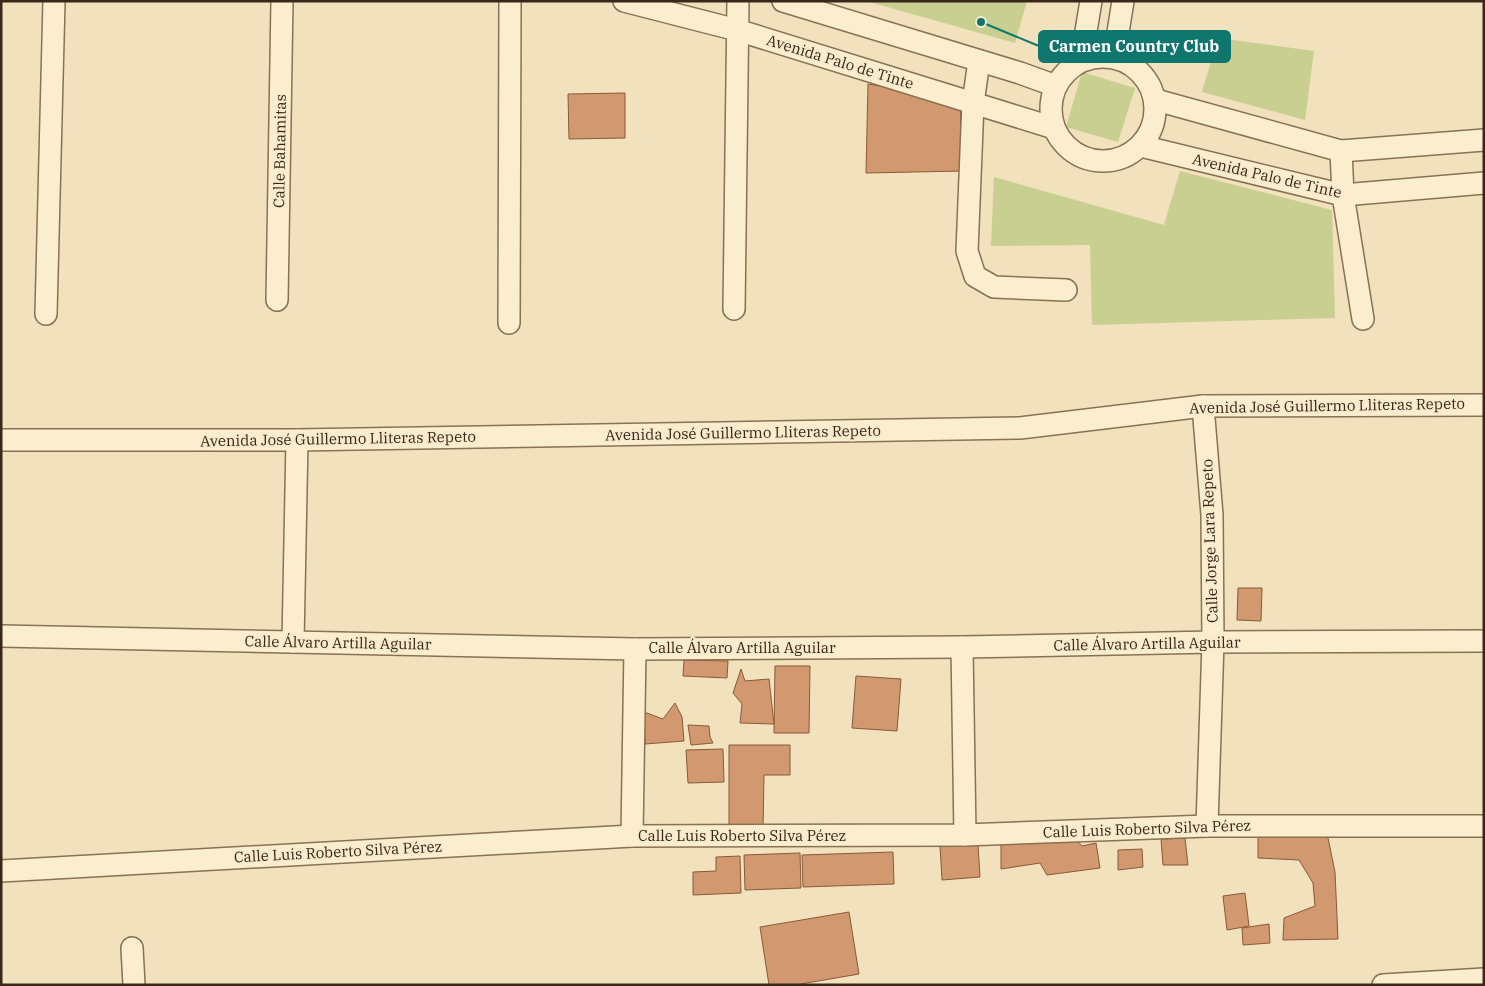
<svg xmlns="http://www.w3.org/2000/svg" width="1485" height="986" font-family="'IBM Plex Serif',serif">
  <rect width="100%" height="100%" fill="#f1e1bc"/>
  <g fill="#c8cf90">
    <path d="M 866,1 L 1027,1 L 1015,43 Z"/>
    <path d="M 1218,38 L 1314,51 L 1305,120 L 1202,92 Z"/>
    <path d="M 1082,72 L 1135,88 L 1118,142 L 1066,127 Z"/>
    <path d="M 1180,171 L 1332,210 L 1335,318 L 1092,325 L 1090,245 L 991,246 L 994,177 L 1164,225 Z"/>
  </g>
  <g fill="#d2986f" stroke="#8a5938">
    <path d="M 868,84 L 960,99 L 962,171 L 866,173 Z"/>
    <path d="M 625,93 L 625,138 L 569,139 L 568,94 Z"/>
    <path d="M 1238,588 L 1262,588 L 1261,621 L 1237,620 Z"/>
    <path d="M 684,660 L 728,661 L 727,678 L 683,676 Z"/>
    <path d="M 775,666 L 810,666 L 809,733 L 774,733 Z"/>
    <path d="M 741,669 L 745,681 L 769,679 L 774,724 L 740,723 L 742,704 L 733,693 Z"/>
    <path d="M 856,676 L 901,679 L 897,731 L 852,728 Z"/>
    <path d="M 675,703 L 682,717 L 684,741 L 645,744 L 644,712 L 663,719 Z"/>
    <path d="M 688,725 L 709,726 L 710,737 L 713,743 L 691,745 Z"/>
    <path d="M 729,745 L 790,745 L 790,775 L 764,775 L 763,830 L 729,830 Z"/>
    <path d="M 723,749 L 724,782 L 688,783 L 686,750 Z"/>
    <path d="M 1327,833 L 1335,872 L 1338,939 L 1283,940 L 1284,918 L 1315,906 L 1313,883 L 1299,860 L 1258,858 L 1258,834 Z"/>
    <path d="M 1074,837 L 1082,846 L 1096,843 L 1100,868 L 1047,875 L 1040,863 L 1001,869 L 1001,839 Z"/>
    <path d="M 1185,838 L 1188,865 L 1163,865 L 1161,839 Z"/>
    <path d="M 978,844 L 980,877 L 942,880 L 940,846 Z"/>
    <path d="M 1142,849 L 1143,867 L 1118,870 L 1118,850 Z"/>
    <path d="M 893,852 L 894,884 L 803,887 L 802,855 Z"/>
    <path d="M 800,853 L 801,888 L 745,890 L 744,855 Z"/>
    <path d="M 740,856 L 741,893 L 693,895 L 693,872 L 716,871 L 716,857 Z"/>
    <path d="M 1245,893 L 1249,926 L 1227,930 L 1223,896 Z"/>
    <path d="M 849,912 L 859,974 L 795,985 L 769,985 L 760,927 Z"/>
    <path d="M 1269,924 L 1270,943 L 1243,945 L 1242,928 Z"/>
  </g>
  <g fill="none" stroke-linecap="round" stroke-linejoin="round">
    <defs>
      <g id="street">
        <path d="M 624,1 L 737,30 L 1054,128"/>
        <path d="M 783,1 L 1020,73 L 1056,86"/>
        <circle cx="1103" cy="109" r="52"/>
        <path d="M 1114,57 L 1123,1"/>
        <path d="M 979,61 L 973,103 L 967,251 L 975,276 L 994,287 L 1066,290"/>
        <path d="M 1081,61 L 1091,1"/>
        <path d="M 1156,100 L 1341,151 L 1484,140"/>
        <path d="M 1141,146 L 1343,195 L 1484,183"/>
        <path d="M 1341,151 L 1343,195 L 1363,319"/>
        <path d="M 277,300 L 282,1"/>
        <path d="M 734,309 L 738,1"/>
        <path d="M 46,314 L 54,1"/>
        <path d="M 509,323 L 510,1"/>
        <path d="M 1203,406 L 1212,515 L 1213,642 L 1207,826"/>
        <path d="M 1,440 L 297,440 L 1020,428 L 1203,406 L 1484,405"/>
        <path d="M 1,636 L 635,649 L 962,647 L 1213,642 L 1484,641"/>
        <path d="M 293,642 L 297,440"/>
        <path d="M 962,647 L 965,835"/>
        <path d="M 632,836 L 635,649"/>
        <path d="M 1,871 L 632,836 L 965,835 L 1207,826 L 1484,826"/>
        <path d="M 132,948 L 134,985"/>
        <path d="M 1383,985 L 1484,979"/>
      </g>
    </defs>
    <use href="#street" stroke="#897154" stroke-width="24"/>
    <use href="#street" stroke="#fbeecf" stroke-width="21"/>
  </g>
  <g text-anchor="middle" stroke-width="4" stroke-linejoin="round" paint-order="stroke">
    <g font-size="15" fill="#37281a" stroke="#f8ebcc">
      <text transform="translate(840 62) rotate(17)" y="5">Avenida Palo de Tinte</text>
      <text transform="translate(280 151) rotate(-89)" y="5">Calle Bahamitas</text>
      <text transform="translate(1267 176) rotate(13)" y="5">Avenida Palo de Tinte</text>
      <text transform="translate(1327 406) rotate(-1)" y="5">Avenida José Guillermo Lliteras Repeto</text>
      <text transform="translate(743 433) rotate(-1)" y="5">Avenida José Guillermo Lliteras Repeto</text>
      <text transform="translate(338 439) rotate(-1)" y="5">Avenida José Guillermo Lliteras Repeto</text>
      <text transform="translate(1210 541) rotate(-92)" y="5">Calle Jorge Lara Repeto</text>
      <text transform="translate(338 643) rotate(1)" y="5">Calle Álvaro Artilla Aguilar</text>
      <text transform="translate(1147 644) rotate(-1)" y="5">Calle Álvaro Artilla Aguilar</text>
      <text x="742" y="653">Calle Álvaro Artilla Aguilar</text>
      <text transform="translate(1147 829) rotate(-2)" y="5">Calle Luis Roberto Silva Pérez</text>
      <text x="742" y="841">Calle Luis Roberto Silva Pérez</text>
      <text transform="translate(338 852) rotate(-3)" y="5">Calle Luis Roberto Silva Pérez</text>
    </g>
  </g>
  <path fill="none" stroke="#0f766e" stroke-width="2" d="M981 22L1039 46"/>
  <circle fill="#0f766e" stroke="#f8ebcc" stroke-width="2" cx="981" cy="22" r="5"/>
  <rect fill="#0f766e" stroke="#0f766e" stroke-width="2" x="1039" y="31" width="191" height="31" rx="5"/>
  <g font-size="16" text-anchor="middle" font-weight="bold" fill="#fff">
    <text x="1134" y="52">Carmen Country Club</text>
  </g>
  <rect width="1485" height="986" fill="none" stroke="#37281a" stroke-width="5"/>
</svg>
